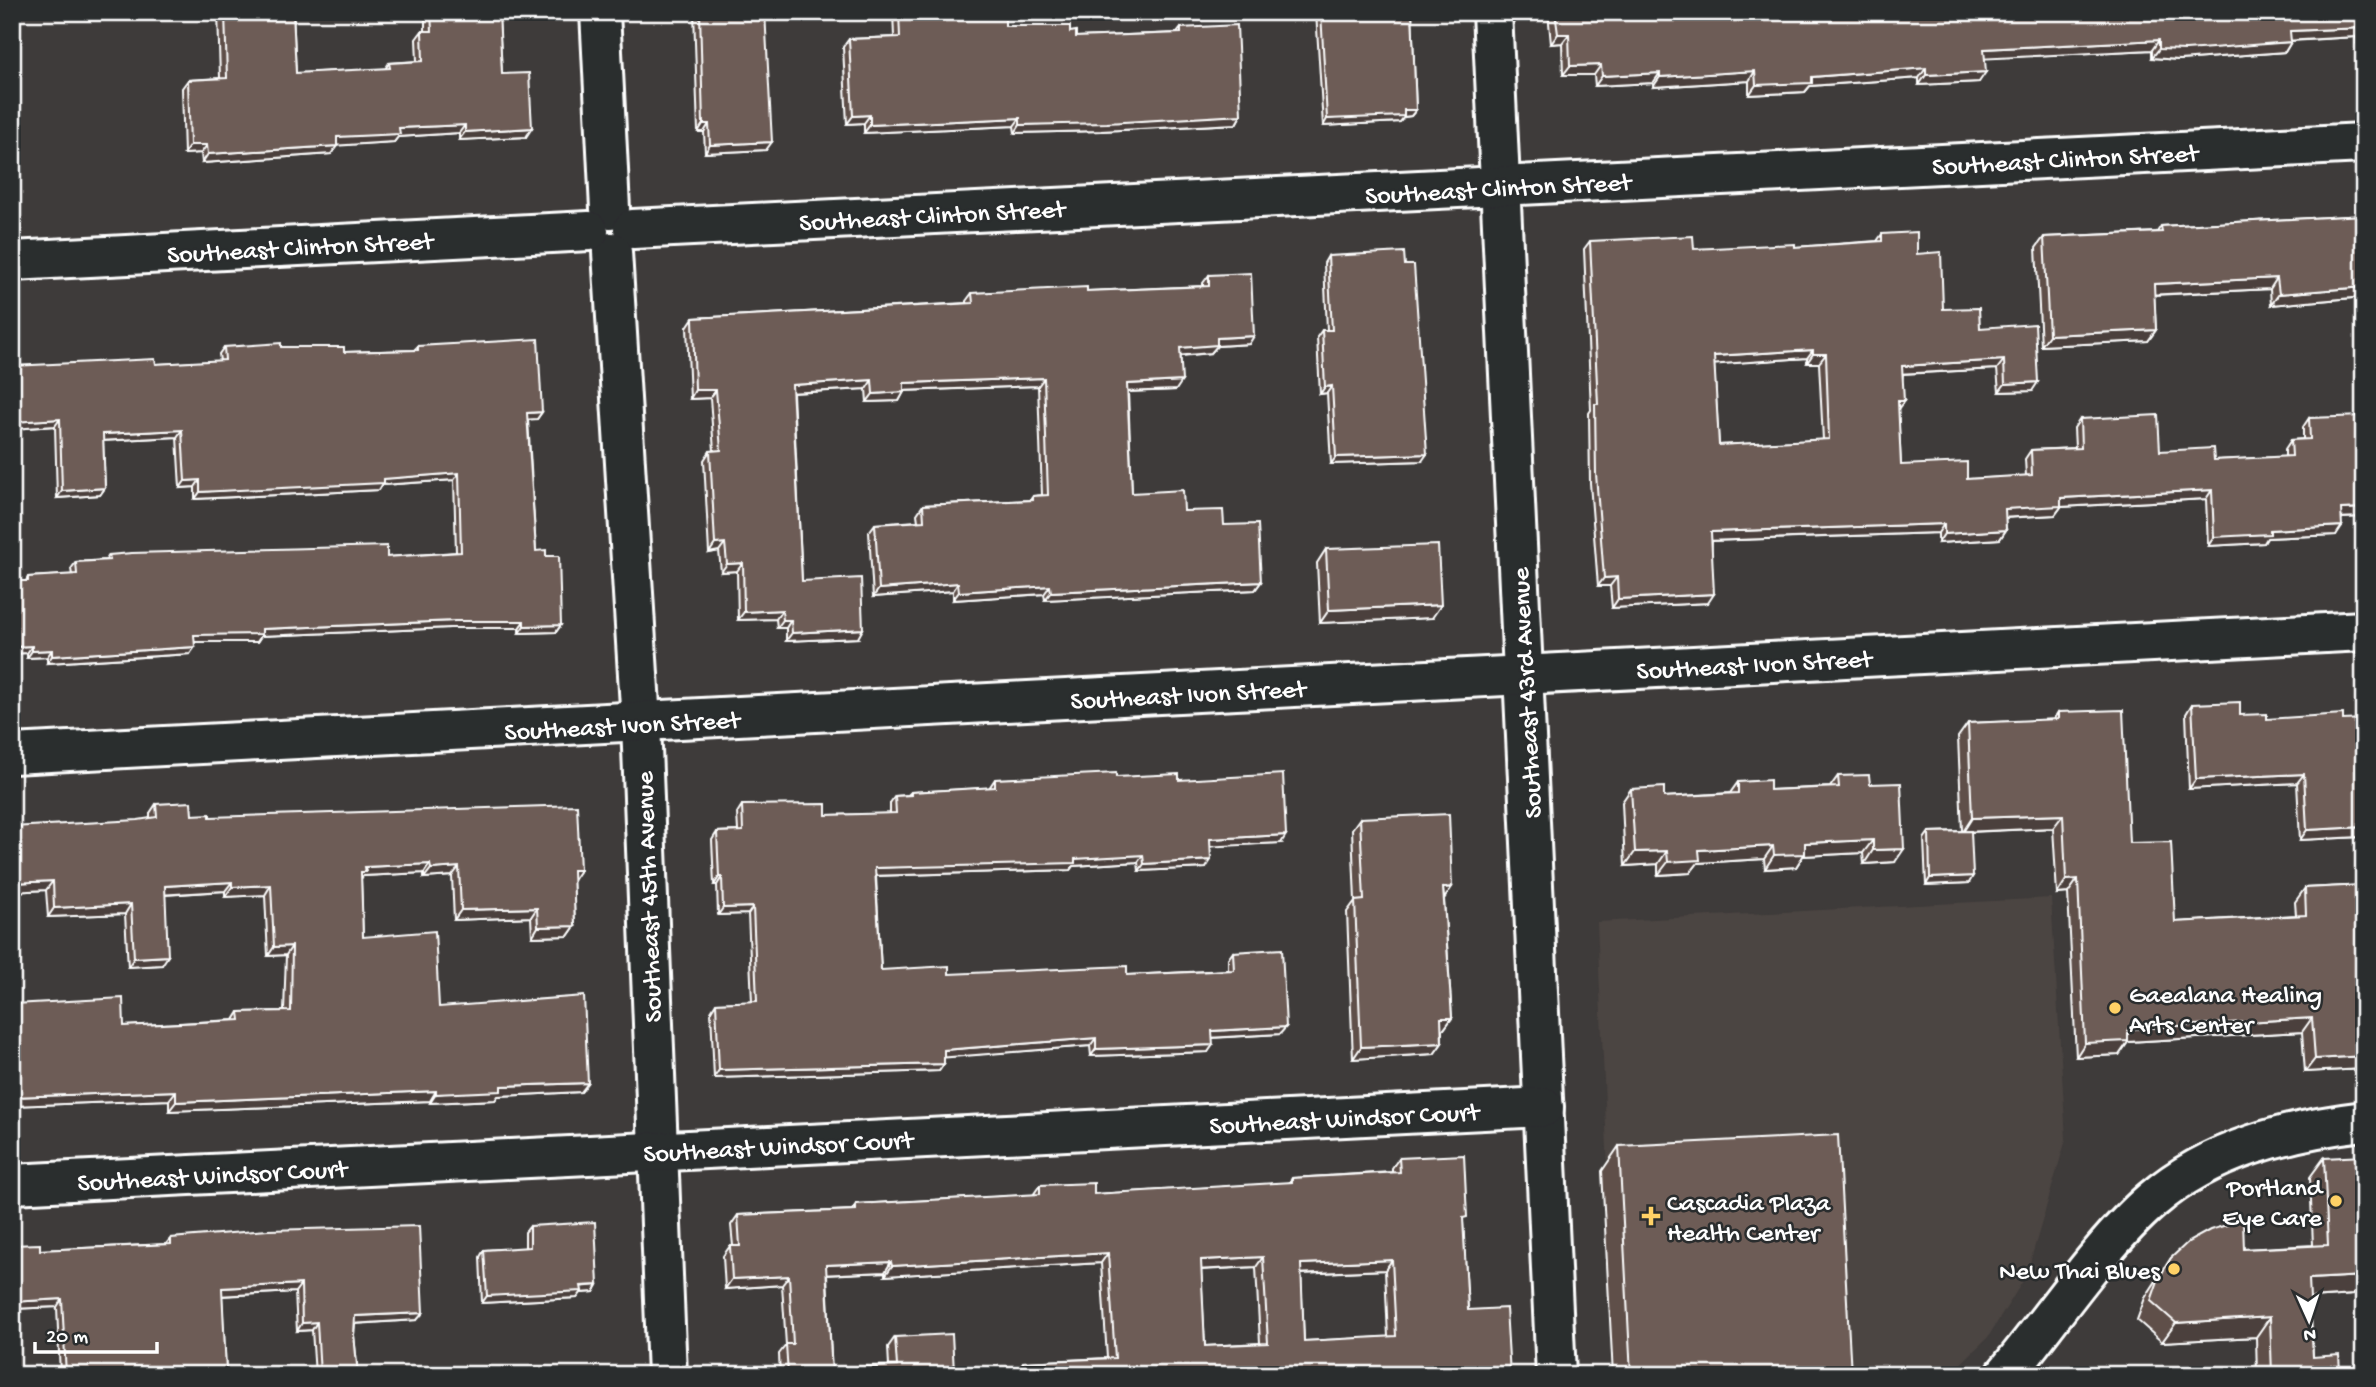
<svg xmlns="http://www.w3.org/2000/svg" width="2376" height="1387" font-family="'Gochi Hand',sans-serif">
  <rect width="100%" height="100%" fill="#3e3b3a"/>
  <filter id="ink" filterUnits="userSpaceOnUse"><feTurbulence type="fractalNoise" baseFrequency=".0143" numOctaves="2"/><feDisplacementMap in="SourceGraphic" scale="14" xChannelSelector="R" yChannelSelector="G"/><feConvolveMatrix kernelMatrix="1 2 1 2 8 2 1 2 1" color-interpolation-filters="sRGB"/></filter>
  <g filter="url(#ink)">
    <path fill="#4c4542" d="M 2051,898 L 2066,1139 L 2026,1276 L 1988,1337 L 1949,1375 L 1617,1375 L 1597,922 Z"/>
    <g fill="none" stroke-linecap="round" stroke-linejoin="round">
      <defs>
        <g id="street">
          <path d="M 600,12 L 610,209"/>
          <path d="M 1492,12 L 1556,1375"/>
          <path d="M 633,229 L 2364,143"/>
          <path d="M 612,252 L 641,723 L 667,1375"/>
          <path d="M 12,261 L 589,231"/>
          <path d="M 12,754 L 2364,631"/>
          <path d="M 12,1184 L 1544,1107"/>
        </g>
        <path id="secondary" d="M 2005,1375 C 2051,1320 2100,1245 2152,1200 C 2211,1149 2289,1130 2364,1121"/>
      </defs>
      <use href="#street" stroke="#fff" stroke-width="44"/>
      <use href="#secondary" stroke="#fff" stroke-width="44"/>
      <use href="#street" stroke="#2a2d2e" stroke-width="38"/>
      <use href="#secondary" stroke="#2a2d2e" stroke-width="38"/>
    </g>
    <g fill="#5e4f4a" stroke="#fff" stroke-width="2" fill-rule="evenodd">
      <path d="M 218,12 L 293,12 L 296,73 L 385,69 L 389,63 L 417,61 L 416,39 L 422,31 L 425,31 L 425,12 L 512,12 L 507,18 L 499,19 L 502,74 L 526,137 L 459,140 L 459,133 L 398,137 L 394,142 L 337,145 L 331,154 L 202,163 L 201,153 L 184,154 L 182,88 L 188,80 L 220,78 Z"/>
      <path d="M 694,12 L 765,12 L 766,150 L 705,153 L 704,132 L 698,132 Z"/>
      <path d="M 893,12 L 1005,12 L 1005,26 L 1070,32 L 1076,37 L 1177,33 L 1181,28 L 1241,115 L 1236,124 L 1101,131 L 1015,133 L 1014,126 L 864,133 L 864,123 L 847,124 L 843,47 L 849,39 L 894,37 Z"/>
      <path d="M 1316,12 L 1412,12 L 1416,110 L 1411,116 L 1404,117 L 1400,122 L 1323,126 Z"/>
      <path d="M 1548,12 L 2364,12 L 2364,42 L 2357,43 L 2356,37 L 2291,41 L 2291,42 L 2285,52 L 2179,60 L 2152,58 L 2152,50 L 1985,58 L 1979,82 L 1919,85 L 1919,78 L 1810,86 L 1805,92 L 1749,95 L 1749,81 L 1653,87 L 1653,83 L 1595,86 L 1594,75 L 1563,75 L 1562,43 L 1551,44 Z"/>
      <path d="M 2364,215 L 2364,297 L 2271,305 L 2270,289 L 2154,295 L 2156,330 L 2148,341 L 2041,346 L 2036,248 L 2044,237 L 2157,232 L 2161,226 Z"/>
      <path d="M 1882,234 L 1917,254 L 1943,309 L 1980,328 L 2032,391 L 1999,392 L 1997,369 L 1903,374 L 1898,409 L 1901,465 L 1967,479 L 2026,476 L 2025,459 L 2031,450 L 2075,448 L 2074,428 L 2080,419 L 2160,451 L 2214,460 L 2285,457 L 2285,449 L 2291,440 L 2303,439 L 2303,427 L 2309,418 L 2362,517 L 2342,518 L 2336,535 L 2267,538 L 2264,543 L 2208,546 L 2206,499 L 2061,507 L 2055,515 L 2005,518 L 2006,530 L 2000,539 L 1938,543 L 1938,533 L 1712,541 L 1708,603 L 1612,608 L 1610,586 L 1598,586 L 1590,483 L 1589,413 L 1591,410 L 1584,249 L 1590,241 L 1694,249 L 1795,247 L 1877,241 ZM 1807,358 L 1807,363 L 1819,363 L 1823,440 L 1719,445 L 1714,364 Z"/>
      <path d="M 1328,256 L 1422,461 L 1331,464 L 1327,393 L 1320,394 L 1317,337 L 1322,330 L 1327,330 L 1324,263 Z"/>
      <path d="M 1209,275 L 1249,344 L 1217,346 L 1211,353 L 1181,356 L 1176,390 L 1128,392 L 1132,493 L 1224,525 L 1261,582 L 1255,590 L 1045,600 L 1044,594 L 953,600 L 953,591 L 873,597 L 869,532 L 875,524 L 918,521 L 917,514 L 923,505 L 1030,500 L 1033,496 L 1042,495 L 1038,386 L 904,391 L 899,401 L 867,402 L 866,389 L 793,393 L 802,581 L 858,638 L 786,641 L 786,628 L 777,628 L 776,619 L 738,620 L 737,571 L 721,572 L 719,551 L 709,553 L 704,460 L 710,451 L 714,451 L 710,398 L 690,399 L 687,327 L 693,318 L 966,303 L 966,301 L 972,293 L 1087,291 L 1203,286 L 1203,283 Z"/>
      <path d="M 418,346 L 542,412 L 537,419 L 528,419 L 536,551 L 546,556 L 561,625 L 556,632 L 519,633 L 519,628 L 450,628 L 261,636 L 257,642 L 195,642 L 190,654 L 47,663 L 47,657 L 27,658 L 27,653 L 12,654 L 12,581 L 26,581 L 28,577 L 72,575 L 71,569 L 76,562 L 106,560 L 109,555 L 387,557 L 456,552 L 454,480 L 382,485 L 379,490 L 195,499 L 195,487 L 180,488 L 177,437 L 103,441 L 105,488 L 100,495 L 57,498 L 55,426 L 12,429 L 156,364 L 220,361 L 219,354 L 224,347 L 281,347 L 344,352 L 414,350 Z"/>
      <path d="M 1326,549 L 1432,618 L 1320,623 L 1317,563 Z"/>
      <path d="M 2192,704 L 2240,715 L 2267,719 L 2343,720 L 2361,837 L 2300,840 L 2297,783 L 2189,789 L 2186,714 Z"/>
      <path d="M 2058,712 L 2129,843 L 2175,922 L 2296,915 L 2295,902 L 2305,888 L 2364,885 L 2364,1069 L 2305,1072 L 2302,1032 L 2128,1042 L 2119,1055 L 2076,1057 L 2068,893 L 2057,894 L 2053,828 L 1971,832 L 1969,883 L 1926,885 L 1924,839 L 1929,832 L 1962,831 L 1958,737 L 1968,723 L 2053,720 Z"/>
      <path d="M 1838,776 L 1870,784 L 1895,862 L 1864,864 L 1863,853 L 1803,856 L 1796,867 L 1765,869 L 1764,859 L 1698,863 L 1690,873 L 1658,875 L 1658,864 L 1625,866 L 1622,802 L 1631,789 L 1664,797 L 1730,793 L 1738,782 L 1770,790 L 1830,787 Z"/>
      <path d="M 1116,777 L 1179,780 L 1281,843 L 1210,846 L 1206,868 L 1139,871 L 1138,862 L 1073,866 L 1070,870 L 876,876 L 881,970 L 949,974 L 1127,975 L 1228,970 L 1228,959 L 1233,952 L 1280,1034 L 1212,1038 L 1208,1052 L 1091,1056 L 1090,1046 L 944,1057 L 944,1064 L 939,1071 L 714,1078 L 711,1011 L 716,1003 L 752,1002 L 748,914 L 718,915 L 717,885 L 714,885 L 712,840 L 717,832 L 738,831 L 737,813 L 742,805 L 826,815 L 890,814 L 890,803 L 895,796 L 908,795 L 911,792 L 989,788 L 995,779 Z"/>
      <path d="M 156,804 L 192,815 L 580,870 L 573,879 L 575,926 L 568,936 L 532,937 L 531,917 L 454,920 L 452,876 L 424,878 L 424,873 L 363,876 L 361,879 L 363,937 L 439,1007 L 588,1083 L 581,1092 L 498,1096 L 495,1100 L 430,1103 L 430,1101 L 169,1111 L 169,1100 L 12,1106 L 12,1006 L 14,1004 L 124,1026 L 234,1020 L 239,1012 L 284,1011 L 286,955 L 268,956 L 265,895 L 225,897 L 225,891 L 165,895 L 162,965 L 128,967 L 125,914 L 48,917 L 46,890 L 12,892 L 150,818 L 150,813 Z"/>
      <path d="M 1360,818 L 1444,899 L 1452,1018 L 1444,1029 L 1442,1029 L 1442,1043 L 1434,1054 L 1353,1059 L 1347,912 L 1355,901 L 1352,829 Z"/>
      <path d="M 1619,1146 L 1851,1375 L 1613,1375 L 1602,1171 Z"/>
      <path d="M 1399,1158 L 1463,1222 L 1468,1310 L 1510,1375 L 850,1375 L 854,1368 L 889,1366 L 888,1347 L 895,1337 L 954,1372 L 1018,1369 L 1023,1362 L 1107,1358 L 1101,1263 L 885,1276 L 885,1272 L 827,1275 L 832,1375 L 780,1375 L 779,1354 L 786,1345 L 782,1285 L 725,1289 L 723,1256 L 730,1246 L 733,1246 L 731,1225 L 738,1215 L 852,1210 L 856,1204 L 1033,1195 L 1040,1185 L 1094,1194 L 1289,1183 L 1292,1178 L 1392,1172 L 1392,1168 ZM 1256,1267 L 1260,1343 L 1205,1346 L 1201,1270 ZM 1385,1270 L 1388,1337 L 1304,1341 L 1301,1274 Z"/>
      <path d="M 2324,1158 L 2353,1295 L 2310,1298 L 2313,1357 L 2340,1371 L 2364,1375 L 2257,1375 L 2256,1337 L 2162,1342 L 2137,1320 L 2145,1298 L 2171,1258 L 2244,1249 L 2313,1245 L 2310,1177 Z"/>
      <path d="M 530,1226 L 598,1285 L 594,1292 L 581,1293 L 577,1298 L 482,1303 L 480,1257 L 484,1250 L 525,1248 L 525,1232 Z"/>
      <path d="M 171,1238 L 417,1320 L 355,1324 L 354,1335 L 358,1375 L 315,1375 L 312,1330 L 297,1331 L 295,1292 L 222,1296 L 226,1371 L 242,1375 L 60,1375 L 57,1307 L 12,1309 L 12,1245 L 40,1250 L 166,1244 Z"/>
    </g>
    <g fill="#4c403c" stroke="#fff" stroke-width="2">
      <path d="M 497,12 L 512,12 L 507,18 L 493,19 Z"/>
      <path d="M 2363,28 L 2356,37 L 2284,41 L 2290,31 Z"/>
      <path d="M 2364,33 L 2364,42 L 2357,43 Z"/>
      <path d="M 1558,34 L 1569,34 L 1562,43 L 1551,44 Z"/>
      <path d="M 2159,40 L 2152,50 L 1978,59 L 1984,49 Z"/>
      <path d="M 2291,42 L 2285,52 L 2179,60 L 2152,58 L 2159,49 Z"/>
      <path d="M 1601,65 L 1594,75 L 1563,75 L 1570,66 Z"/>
      <path d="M 1926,68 L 1919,78 L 1810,86 L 1805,92 L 1749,95 L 1756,85 L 1812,77 Z"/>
      <path d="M 1755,71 L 1749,81 L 1653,87 L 1660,77 Z"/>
      <path d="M 1986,72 L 1979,82 L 1919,85 L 1926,75 Z"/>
      <path d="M 1660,73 L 1653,83 L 1595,86 L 1602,76 Z"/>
      <path d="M 1404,110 L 1416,110 L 1411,116 L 1404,117 L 1400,122 L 1323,126 L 1327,119 Z"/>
      <path d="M 870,115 L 864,123 L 847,124 L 853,116 Z"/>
      <path d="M 1241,115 L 1236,124 L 1101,131 L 1015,133 L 1020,125 Z"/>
      <path d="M 1020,118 L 1014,126 L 864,133 L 870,125 Z"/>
      <path d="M 703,124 L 709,124 L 704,132 L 698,132 Z"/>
      <path d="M 465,125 L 459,133 L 398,137 L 394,142 L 331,146 L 337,137 L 399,128 Z"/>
      <path d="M 532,128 L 526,137 L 459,140 L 465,132 Z"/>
      <path d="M 772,142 L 766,150 L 705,153 L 710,145 Z"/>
      <path d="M 190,145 L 207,145 L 201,153 L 184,154 Z"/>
      <path d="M 337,146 L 331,154 L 202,163 L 208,154 Z"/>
      <path d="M 2277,278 L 2270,289 L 2146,295 L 2154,284 Z"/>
      <path d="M 2364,287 L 2364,297 L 2271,305 L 2279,294 Z"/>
      <path d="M 2156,330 L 2148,341 L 2041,346 L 2049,335 Z"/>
      <path d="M 1254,336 L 1249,344 L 1217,346 L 1211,353 L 1175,356 L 1180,348 L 1217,338 Z"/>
      <path d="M 1813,350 L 1807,358 L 1708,365 L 1714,356 Z"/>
      <path d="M 1813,354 L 1826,354 L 1819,363 L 1807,363 Z"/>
      <path d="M 2004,360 L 1997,369 L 1896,374 L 1902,366 Z"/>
      <path d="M 1044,378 L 1038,386 L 898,391 L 904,383 Z"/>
      <path d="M 872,380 L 866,389 L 787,393 L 792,385 Z"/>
      <path d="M 1182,381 L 1176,390 L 1121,392 L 1127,384 Z"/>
      <path d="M 2038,382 L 2032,391 L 1999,392 L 2005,384 Z"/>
      <path d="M 1332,386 L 1327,393 L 1320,394 L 1325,387 Z"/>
      <path d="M 695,390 L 716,390 L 710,398 L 690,399 Z"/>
      <path d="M 904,392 L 899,401 L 867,402 L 873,394 Z"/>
      <path d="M 1898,401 L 1904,401 L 1898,409 Z"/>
      <path d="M 542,412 L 537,419 L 522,420 L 527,413 Z"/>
      <path d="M 60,419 L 55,426 L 12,429 L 12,422 Z"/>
      <path d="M 182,430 L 177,437 L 98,441 L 103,434 Z"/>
      <path d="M 1427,454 L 1422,461 L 1331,464 L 1336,457 Z"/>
      <path d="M 459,473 L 454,480 L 382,485 L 379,490 L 195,499 L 200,492 Z"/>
      <path d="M 200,480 L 195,487 L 180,488 L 185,481 Z"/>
      <path d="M 105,488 L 100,495 L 57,498 L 62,491 Z"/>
      <path d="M 2212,490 L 2206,499 L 2061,507 L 2055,515 L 1999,518 L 2005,509 L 2061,498 Z"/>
      <path d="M 2364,508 L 2364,515 L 2362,517 L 2335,518 L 2341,509 Z"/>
      <path d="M 1944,524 L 1938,533 L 1705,541 L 1711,532 Z"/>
      <path d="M 2342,526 L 2336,535 L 2267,538 L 2264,543 L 2208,546 L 2214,537 L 2270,530 Z"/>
      <path d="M 2006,530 L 2000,539 L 1938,543 L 1944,534 Z"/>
      <path d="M 725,543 L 719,551 L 709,553 L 715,544 Z"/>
      <path d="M 743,563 L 737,571 L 721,572 L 727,564 Z"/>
      <path d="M 1617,577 L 1610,586 L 1598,586 L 1604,578 Z"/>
      <path d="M 1261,582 L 1255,590 L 1045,600 L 1051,592 Z"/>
      <path d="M 958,583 L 953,591 L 873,597 L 879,589 Z"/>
      <path d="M 1050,586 L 1044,594 L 953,600 L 959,592 Z"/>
      <path d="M 1714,594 L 1708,603 L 1612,608 L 1618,599 Z"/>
      <path d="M 1441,605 L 1432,618 L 1320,623 L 1329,610 Z"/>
      <path d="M 782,610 L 776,619 L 738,620 L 744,612 Z"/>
      <path d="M 783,620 L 791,620 L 786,628 L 777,628 Z"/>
      <path d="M 455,621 L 524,621 L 519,628 L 450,628 L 261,636 L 257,642 L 189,642 L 194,635 L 262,629 Z"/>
      <path d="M 561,625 L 556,632 L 519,633 L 524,626 Z"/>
      <path d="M 863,629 L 858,638 L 786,641 L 792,633 Z"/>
      <path d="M 32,646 L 27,653 L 12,654 L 12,647 Z"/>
      <path d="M 195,647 L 190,654 L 47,663 L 52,656 Z"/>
      <path d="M 52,650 L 47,657 L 27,658 L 32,651 Z"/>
      <path d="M 2304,774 L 2297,783 L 2189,789 L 2196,779 Z"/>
      <path d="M 2063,815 L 2053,828 L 1963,832 L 1972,818 Z"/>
      <path d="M 2364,827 L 2364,834 L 2361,837 L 2300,840 L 2307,830 Z"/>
      <path d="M 1286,835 L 1281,843 L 1204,847 L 1210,839 Z"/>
      <path d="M 1873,840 L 1863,853 L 1803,856 L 1796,867 L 1765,869 L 1774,855 L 1805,843 Z"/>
      <path d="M 1773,846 L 1764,859 L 1698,863 L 1690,873 L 1658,875 L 1668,862 L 1699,850 Z"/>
      <path d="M 1904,849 L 1895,862 L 1864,864 L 1873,850 Z"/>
      <path d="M 1667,851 L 1658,864 L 1625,866 L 1635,852 Z"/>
      <path d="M 1143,855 L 1138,862 L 1073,866 L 1070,870 L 870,876 L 875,868 Z"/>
      <path d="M 1211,860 L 1206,868 L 1139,871 L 1144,864 Z"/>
      <path d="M 430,864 L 424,873 L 363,876 L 359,881 L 354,881 L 365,867 Z"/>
      <path d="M 459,867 L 452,876 L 424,878 L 431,869 Z"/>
      <path d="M 573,870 L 580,870 L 574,879 L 566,879 Z"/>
      <path d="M 1973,876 L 1969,883 L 1926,885 L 1930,878 Z"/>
      <path d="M 719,877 L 722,877 L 717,885 L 714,885 Z"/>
      <path d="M 2078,879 L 2068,893 L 2057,894 L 2066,880 Z"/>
      <path d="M 53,881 L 46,890 L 12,892 L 12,883 Z"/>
      <path d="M 232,882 L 225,891 L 158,895 L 165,886 Z"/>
      <path d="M 271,885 L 265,895 L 225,897 L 232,887 Z"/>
      <path d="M 1452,887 L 1444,899 L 1443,888 Z"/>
      <path d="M 131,904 L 125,914 L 48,917 L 54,908 Z"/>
      <path d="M 753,907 L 748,914 L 718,915 L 723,908 Z"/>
      <path d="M 537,908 L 531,917 L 454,920 L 461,910 Z"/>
      <path d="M 575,926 L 568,936 L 532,937 L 538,927 Z"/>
      <path d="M 292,946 L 286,955 L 268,956 L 274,947 Z"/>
      <path d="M 168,956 L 162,965 L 128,967 L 134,958 Z"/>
      <path d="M 1441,1018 L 1452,1018 L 1444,1029 L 1433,1030 Z"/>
      <path d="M 2312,1018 L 2302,1032 L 2128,1042 L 2119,1055 L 2076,1057 L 2085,1043 L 2128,1029 Z"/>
      <path d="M 1286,1027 L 1280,1034 L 1207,1038 L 1212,1031 Z"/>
      <path d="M 1096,1038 L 1090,1046 L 938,1058 L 944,1050 Z"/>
      <path d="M 1442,1043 L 1434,1054 L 1353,1059 L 1361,1047 Z"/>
      <path d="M 1213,1045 L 1208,1052 L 1091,1056 L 1096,1049 Z"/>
      <path d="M 2364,1056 L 2364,1069 L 2305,1072 L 2315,1059 Z"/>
      <path d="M 944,1064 L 939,1071 L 714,1078 L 719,1070 Z"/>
      <path d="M 588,1083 L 581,1092 L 498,1096 L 495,1100 L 430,1103 L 436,1094 L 501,1086 Z"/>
      <path d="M 176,1091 L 169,1100 L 12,1106 L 12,1097 Z"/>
      <path d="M 436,1091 L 430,1101 L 169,1111 L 176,1102 Z"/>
      <path d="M 1108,1253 L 1101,1263 L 885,1276 L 892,1266 Z"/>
      <path d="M 1263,1257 L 1256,1267 L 1194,1270 L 1201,1260 Z"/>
      <path d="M 1392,1260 L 1385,1270 L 1294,1274 L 1301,1264 Z"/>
      <path d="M 891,1262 L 885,1272 L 819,1275 L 826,1265 Z"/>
      <path d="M 789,1276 L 782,1285 L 725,1289 L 732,1279 Z"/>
      <path d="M 2364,1276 L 2364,1280 L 2353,1295 L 2295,1299 L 2309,1279 Z"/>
      <path d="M 301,1284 L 295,1292 L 217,1296 L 222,1288 Z"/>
      <path d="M 598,1285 L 594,1292 L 581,1293 L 577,1298 L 482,1303 L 487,1296 Z"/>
      <path d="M 62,1299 L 57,1307 L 12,1309 L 12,1302 Z"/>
      <path d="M 423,1313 L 417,1320 L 350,1324 L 355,1316 Z"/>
      <path d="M 2270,1317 L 2256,1337 L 2162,1342 L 2176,1323 Z"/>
      <path d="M 317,1322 L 312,1330 L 297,1331 L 302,1323 Z"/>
    </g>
    <g fill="#6d5c56" stroke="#fff" stroke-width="2" fill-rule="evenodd">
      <path d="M 225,12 L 293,12 L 296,73 L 390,68 L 389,63 L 423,61 L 422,31 L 432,31 L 431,12 L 499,12 L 502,74 L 529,73 L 532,128 L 465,132 L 465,125 L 399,128 L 400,134 L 337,137 L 337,146 L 208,154 L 207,145 L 190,145 L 188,80 L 227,78 Z"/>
      <path d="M 700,12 L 765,12 L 772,142 L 710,145 L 709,124 L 703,124 Z"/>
      <path d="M 899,12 L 1005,12 L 1005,26 L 1070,26 L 1070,32 L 1076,31 L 1076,37 L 1181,33 L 1181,28 L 1237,25 L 1241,115 L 1107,123 L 1020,125 L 1020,118 L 870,125 L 870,115 L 853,116 L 849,39 L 900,37 Z"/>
      <path d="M 1321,12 L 1412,12 L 1416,110 L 1404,110 L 1404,116 L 1327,119 Z"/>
      <path d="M 1555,12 L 2364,12 L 2364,33 L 2363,28 L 2290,31 L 2291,42 L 2186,50 L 2159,49 L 2159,40 L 1984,49 L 1986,72 L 1926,75 L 1926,68 L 1812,77 L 1812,83 L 1756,85 L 1755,71 L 1660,77 L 1660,73 L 1602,76 L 1601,65 L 1570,66 L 1569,34 L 1558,34 Z"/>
      <path d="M 2364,215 L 2364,287 L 2279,294 L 2277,278 L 2154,284 L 2156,330 L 2049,335 L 2044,237 L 2162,232 L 2161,226 Z"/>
      <path d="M 1917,232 L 1917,254 L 1941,252 L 1943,309 L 1979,308 L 1980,328 L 2035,324 L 2038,382 L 2005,384 L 2004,360 L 1902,366 L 1904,401 L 1898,401 L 1901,465 L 1967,462 L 1967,479 L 2032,475 L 2031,450 L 2081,448 L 2080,419 L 2158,415 L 2160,451 L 2213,448 L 2214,460 L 2292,456 L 2291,440 L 2310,439 L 2309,418 L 2363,416 L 2364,508 L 2341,509 L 2342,526 L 2270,530 L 2270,534 L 2214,537 L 2212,490 L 2061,498 L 2061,506 L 2005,509 L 2006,530 L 1944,534 L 1944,524 L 1711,532 L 1714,594 L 1618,599 L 1617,577 L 1604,578 L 1596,474 L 1595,404 L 1598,404 L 1590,241 L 1693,236 L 1694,249 L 1795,244 L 1795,247 L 1882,241 L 1882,234 ZM 1813,350 L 1813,354 L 1826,354 L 1829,439 L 1719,445 L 1714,356 Z"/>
      <path d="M 1404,252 L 1405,265 L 1414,265 L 1427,454 L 1336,457 L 1332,386 L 1325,387 L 1322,330 L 1332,330 L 1328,256 Z"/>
      <path d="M 1251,273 L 1254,336 L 1217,338 L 1217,345 L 1180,348 L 1182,381 L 1127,384 L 1132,493 L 1183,490 L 1184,511 L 1223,510 L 1224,525 L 1258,524 L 1261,582 L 1051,592 L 1050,586 L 959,592 L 958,583 L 879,589 L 875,524 L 924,521 L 923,505 L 1033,500 L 1033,496 L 1048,495 L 1044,378 L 904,383 L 904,392 L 873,394 L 872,380 L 792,385 L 802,581 L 861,578 L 863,629 L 792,633 L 791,620 L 783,620 L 782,610 L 744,612 L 743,563 L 727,564 L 725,543 L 715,544 L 710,451 L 721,450 L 716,390 L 695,390 L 693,318 L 973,303 L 972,293 L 1087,287 L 1087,291 L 1209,286 L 1209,275 Z"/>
      <path d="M 538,339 L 542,412 L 527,413 L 536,551 L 546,550 L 546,556 L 559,556 L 561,625 L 524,626 L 524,621 L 455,621 L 262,629 L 262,634 L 194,635 L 195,647 L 52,656 L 52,650 L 32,651 L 32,646 L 12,647 L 12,581 L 28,581 L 28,577 L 77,574 L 76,562 L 110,560 L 109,555 L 132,553 L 387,546 L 387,557 L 461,552 L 459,473 L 384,479 L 384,483 L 200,492 L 200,480 L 185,481 L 182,430 L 103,434 L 105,488 L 62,491 L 60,419 L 12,422 L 12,366 L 155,359 L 156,364 L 225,360 L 224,347 L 281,343 L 281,347 L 344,347 L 344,352 L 418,350 L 418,346 Z"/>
      <path d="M 1438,545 L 1441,605 L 1329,610 L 1326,549 Z"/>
      <path d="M 2240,702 L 2240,715 L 2267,714 L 2267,719 L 2343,714 L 2343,720 L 2364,719 L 2364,827 L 2307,830 L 2304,774 L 2196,779 L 2192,704 Z"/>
      <path d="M 2123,710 L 2129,843 L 2171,842 L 2175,922 L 2306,915 L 2305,888 L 2364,885 L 2364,1056 L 2315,1059 L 2312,1018 L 2128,1029 L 2128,1041 L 2085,1043 L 2078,879 L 2066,880 L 2063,815 L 1972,818 L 1968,723 L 2058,719 L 2058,712 Z"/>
      <path d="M 1116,773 L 1116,777 L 1179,774 L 1179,780 L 1283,774 L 1286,835 L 1210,839 L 1211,860 L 1144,864 L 1143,855 L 1075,859 L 1075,863 L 875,868 L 881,970 L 949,966 L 949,974 L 1127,966 L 1127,975 L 1234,970 L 1233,952 L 1282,949 L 1286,1027 L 1212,1031 L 1213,1045 L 1096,1049 L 1096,1038 L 944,1050 L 944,1064 L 719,1070 L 716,1003 L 757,1001 L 753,907 L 723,908 L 722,877 L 719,877 L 717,832 L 743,831 L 742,805 L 826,804 L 826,815 L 896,813 L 895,796 L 911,795 L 911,792 L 995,787 L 995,779 Z"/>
      <path d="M 1869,775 L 1870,784 L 1901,783 L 1904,849 L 1873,850 L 1873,840 L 1805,843 L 1805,854 L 1774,855 L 1773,846 L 1699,850 L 1700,860 L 1668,862 L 1667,851 L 1635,852 L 1631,789 L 1664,787 L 1664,797 L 1738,793 L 1738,782 L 1770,780 L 1770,790 L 1839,787 L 1838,776 Z"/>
      <path d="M 191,802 L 192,815 L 210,814 L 210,817 L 577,805 L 580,870 L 573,870 L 575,926 L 538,927 L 537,908 L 461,910 L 459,867 L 431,869 L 430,864 L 365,867 L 366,872 L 361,872 L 363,937 L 435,931 L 439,1007 L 584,996 L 588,1083 L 501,1086 L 501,1091 L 436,1094 L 436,1091 L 176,1102 L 176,1091 L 12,1097 L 12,1039 L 16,1039 L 14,1004 L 123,998 L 124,1026 L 240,1020 L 239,1012 L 291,1011 L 292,946 L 274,947 L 271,885 L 232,887 L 232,882 L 165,886 L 168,956 L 134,958 L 131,904 L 54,908 L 53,881 L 12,883 L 12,827 L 138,820 L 157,817 L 156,804 Z"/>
      <path d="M 1449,814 L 1452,887 L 1443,888 L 1452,1018 L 1441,1018 L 1442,1043 L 1361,1047 L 1355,901 L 1364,900 L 1360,818 Z"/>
      <path d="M 1971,831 L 1973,876 L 1930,878 L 1929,832 Z"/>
      <path d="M 1838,1135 L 1851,1375 L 1631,1375 L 1619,1146 Z"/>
      <path d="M 1464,1155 L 1467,1217 L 1463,1218 L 1468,1310 L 1506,1308 L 1510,1375 L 854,1375 L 854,1368 L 897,1366 L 895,1337 L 952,1334 L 954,1372 L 1023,1369 L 1023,1362 L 1115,1358 L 1108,1253 L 892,1266 L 891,1262 L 826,1265 L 832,1375 L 788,1375 L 786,1344 L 793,1344 L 789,1276 L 732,1279 L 730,1246 L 740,1246 L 738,1215 L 856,1210 L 856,1204 L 1040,1194 L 1040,1185 L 1094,1183 L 1094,1194 L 1292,1182 L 1292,1178 L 1400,1172 L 1399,1158 ZM 1263,1257 L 1268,1343 L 1205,1346 L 1201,1260 ZM 1392,1260 L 1396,1336 L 1304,1341 L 1301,1264 Z"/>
      <path d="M 2364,1156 L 2364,1276 L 2309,1279 L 2313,1357 L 2339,1355 L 2340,1371 L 2364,1370 L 2364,1375 L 2272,1375 L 2270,1317 L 2176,1323 L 2151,1301 L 2159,1278 L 2171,1258 L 2188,1242 L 2210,1230 L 2243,1220 L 2244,1249 L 2328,1245 L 2324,1158 Z"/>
      <path d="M 595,1222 L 598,1285 L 581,1286 L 582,1291 L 487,1296 L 484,1250 L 530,1247 L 530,1226 Z"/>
      <path d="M 419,1226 L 423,1313 L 355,1316 L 354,1335 L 358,1375 L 320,1375 L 317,1322 L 302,1323 L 301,1284 L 222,1288 L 226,1371 L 242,1370 L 242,1375 L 66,1375 L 62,1299 L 12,1302 L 12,1245 L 40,1244 L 40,1250 L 171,1244 L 171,1238 L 268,1230 Z"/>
    </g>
  </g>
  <g fill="#ffd166" stroke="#2a2d2e" stroke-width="2.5">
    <circle cx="2115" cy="1008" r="7"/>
    <circle cx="2336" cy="1201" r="7"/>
    <path d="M1647.5 1205.5h7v7h7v7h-7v7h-7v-7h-7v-7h7z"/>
    <circle cx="2174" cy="1269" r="7"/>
  </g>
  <g text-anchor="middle" stroke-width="5" stroke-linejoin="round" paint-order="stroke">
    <g font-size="26" fill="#fff" stroke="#2a2d2e">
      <text transform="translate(2065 158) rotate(-3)" y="9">Southeast Clinton Street</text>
      <text transform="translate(1498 187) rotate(-3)" y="9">Southeast Clinton Street</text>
      <text transform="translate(932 214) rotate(-3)" y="9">Southeast Clinton Street</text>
      <text transform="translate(300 246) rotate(-3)" y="9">Southeast Clinton Street</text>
      <text transform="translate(1754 663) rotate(-3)" y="9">Southeast Ivon Street</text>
      <text transform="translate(1188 693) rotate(-3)" y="9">Southeast Ivon Street</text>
      <text transform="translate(1525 693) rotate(-93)" y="9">Southeast 43rd Avenue</text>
      <text transform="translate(622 724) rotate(-3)" y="9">Southeast Ivon Street</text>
      <text transform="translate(647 897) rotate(-92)" y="9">Southeast 45th Avenue</text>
      <text transform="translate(1344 1117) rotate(-3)" y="9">Southeast Windsor Court</text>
      <text transform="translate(778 1145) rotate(-3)" y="9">Southeast Windsor Court</text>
      <text transform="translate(212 1174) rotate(-3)" y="9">Southeast Windsor Court</text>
    </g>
    <g font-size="26" fill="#fff" stroke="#2a2d2e" text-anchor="start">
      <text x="2129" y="1002">Gaealana Healing<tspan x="2129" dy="30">Arts Center</tspan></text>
      <text x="2322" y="1195" text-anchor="end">Portland<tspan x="2322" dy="30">Eye Care</tspan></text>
      <text x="1667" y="1210">Cascadia Plaza<tspan x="1667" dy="30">Health Center</tspan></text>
      <text x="2160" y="1278" text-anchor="end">New Thai Blues</text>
    </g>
  </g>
  <rect width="2376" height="1387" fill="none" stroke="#2a2d2e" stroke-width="42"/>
  <rect x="21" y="21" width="2334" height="1345" fill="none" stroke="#fff" stroke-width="2.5" filter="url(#ink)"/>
  <g transform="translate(2309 1320) rotate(177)" stroke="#2a2d2e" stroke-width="5" paint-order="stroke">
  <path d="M0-5L12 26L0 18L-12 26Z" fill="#ffffff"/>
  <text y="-10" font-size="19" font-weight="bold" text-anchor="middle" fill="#ffffff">N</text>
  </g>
  <path d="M35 1342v10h122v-10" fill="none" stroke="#ffffff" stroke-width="3.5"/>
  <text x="46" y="1342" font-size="21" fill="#ffffff" stroke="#2a2d2e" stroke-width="5" paint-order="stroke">20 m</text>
</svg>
